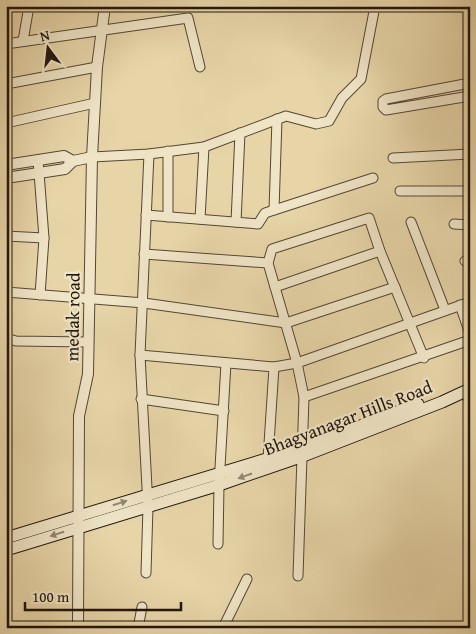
<svg xmlns="http://www.w3.org/2000/svg" width="476" height="634" font-family="'Gentium Book Plus',serif">
  <rect width="100%" height="100%" fill="#e7d5a8"/>
  <filter id="stains"><feTurbulence type="fractalNoise" baseFrequency=".004" numOctaves="4"/><feColorMatrix values="0 0 0 0 .2 0 0 0 0 .09 0 0 0 0 .02 0 0 0 .5 -.17"/></filter>
  <radialGradient id="worn" r=".72"><stop offset=".6" stop-color="#630" stop-opacity="0"/><stop offset="1" stop-color="#630" stop-opacity=".3"/></radialGradient>
  <g fill="none" stroke-linecap="round" stroke-linejoin="round">
    <defs>
      <g id="minor">
        <path d="M 23,41 L 29,6"/>
        <path d="M 6,44 L 188,18 L 200,67"/>
        <path d="M 470,83 L 386,99 L 383,101 L 383,107 L 386,110 L 470,96"/>
        <path d="M 6,84 L 97,67"/>
        <path d="M 6,123 L 95,103"/>
        <path d="M 92,157 L 149,154 L 204,147 L 286,116 L 316,124 L 329,121 L 342,98 L 361,79 L 375,6"/>
        <path d="M 393,158 L 470,154"/>
        <path d="M 38,160 L 44,238 L 40,295"/>
        <path d="M 400,191 L 470,191"/>
        <path d="M 274,210 L 277,119"/>
        <path d="M 146,215 L 258,224 L 265,213 L 373,178"/>
        <path d="M 168,217 L 168,151"/>
        <path d="M 200,219 L 204,147"/>
        <path d="M 236,222 L 240,133"/>
        <path d="M 411,222 L 445,310"/>
        <path d="M 454,224 L 470,225"/>
        <path d="M 6,236 L 44,238"/>
        <path d="M 144,254 L 268,263"/>
        <path d="M 465,261 L 470,259"/>
        <path d="M 275,287 L 380,251"/>
        <path d="M 6,292 L 144,303 L 286,323 L 395,287"/>
        <path d="M 460,305 L 470,334"/>
        <path d="M 6,338 L 16,341 L 88,342"/>
        <path d="M 140,355 L 274,367 L 268,459"/>
        <path d="M 274,367 L 297,363 L 470,302"/>
        <path d="M 466,390 L 470,404"/>
        <path d="M 304,397 L 470,340"/>
        <path d="M 141,399 L 224,411"/>
        <path d="M 218,544 L 219,485 L 226,363"/>
        <path d="M 146,573 L 148,507 L 140,355 L 149,154"/>
        <path d="M 298,576 L 304,397 L 297,363 L 268,263 L 272,249 L 369,218 L 380,251 L 424,358"/>
        <path d="M 138,628 L 142,607"/>
        <path d="M 223,628 L 247,579"/>
      </g>
      <g id="tertiary">
        <path d="M 6,165 L 64,156 L 73,161"/>
        <path d="M 6,178 L 65,169 L 73,161 L 92,157"/>
        <path d="M 78,628 L 79,416 L 88,374 L 92,157 L 97,67 L 105,6"/>
      </g>
      <g id="secondary">
        <path d="M 6,538 L 303,448 L 418,404"/>
        <path d="M 6,550 L 219,485 L 303,456 L 442,402 L 470,389"/>
      </g>
    </defs>
    <use href="#minor" stroke="#544634" stroke-width="11"/>
    <use href="#tertiary" stroke="#544634" stroke-width="12"/>
    <use href="#secondary" stroke="#23160d" stroke-width="13"/>
    <use href="#minor" stroke="#efe4c6" stroke-width="9"/>
    <use href="#tertiary" stroke="#efe4c6" stroke-width="10"/>
    <use href="#secondary" stroke="#efe4c6" stroke-width="11"/>
  </g>
  <defs><path id="oneway-solid" d="M-6-.8H1V-3.2L6.5 0L1 3.2V.8H-6Z" transform="scale(1.25)"/></defs>
  <g fill="#938773">
    <use href="#oneway-solid" transform="translate(245 476) rotate(161)"/>
    <use href="#oneway-solid" transform="translate(120 503) rotate(-17)"/>
    <use href="#oneway-solid" transform="translate(57 534) rotate(162)"/>
  </g>
  <g text-anchor="middle" stroke-width="4.5" stroke-linejoin="round" paint-order="stroke">
    <g font-size="18" fill="#23160d" stroke="#efe4c6">
      <text transform="translate(73 317) rotate(-89)" y="6">medak road</text>
      <text transform="translate(348 418) rotate(-21)" y="6">Bhagyanagar Hills Road</text>
    </g>
  </g>
  <rect width="476" height="634" fill="none" stroke="#e7d5a8" stroke-width="25"/>
  <rect x="8" y="8" width="461" height="619" fill="none" stroke="#23160d" stroke-width="2.5"/>
  <rect x="12" y="12" width="451" height="609" fill="none" stroke="#23160d"/>
  <g transform="translate(48 48) rotate(345)" stroke="#efe4c6" stroke-width="4" paint-order="stroke">
  <path d="M0-4L9 19L0 12L-9 19Z" fill="#23160d"/>
  <text y="-8" font-size="14" font-weight="bold" text-anchor="middle" fill="#23160d">N</text>
  </g>
  <path d="M25 602v8h156v-8" fill="none" stroke="#23160d" stroke-width="2.5"/>
  <text x="32" y="602" font-size="15" fill="#23160d" stroke="#efe4c6" stroke-width="4" paint-order="stroke">100 m</text>
  <rect width="100%" height="100%" filter="url(#stains)"/>
  <rect width="100%" height="100%" fill="url(#worn)"/>
</svg>
